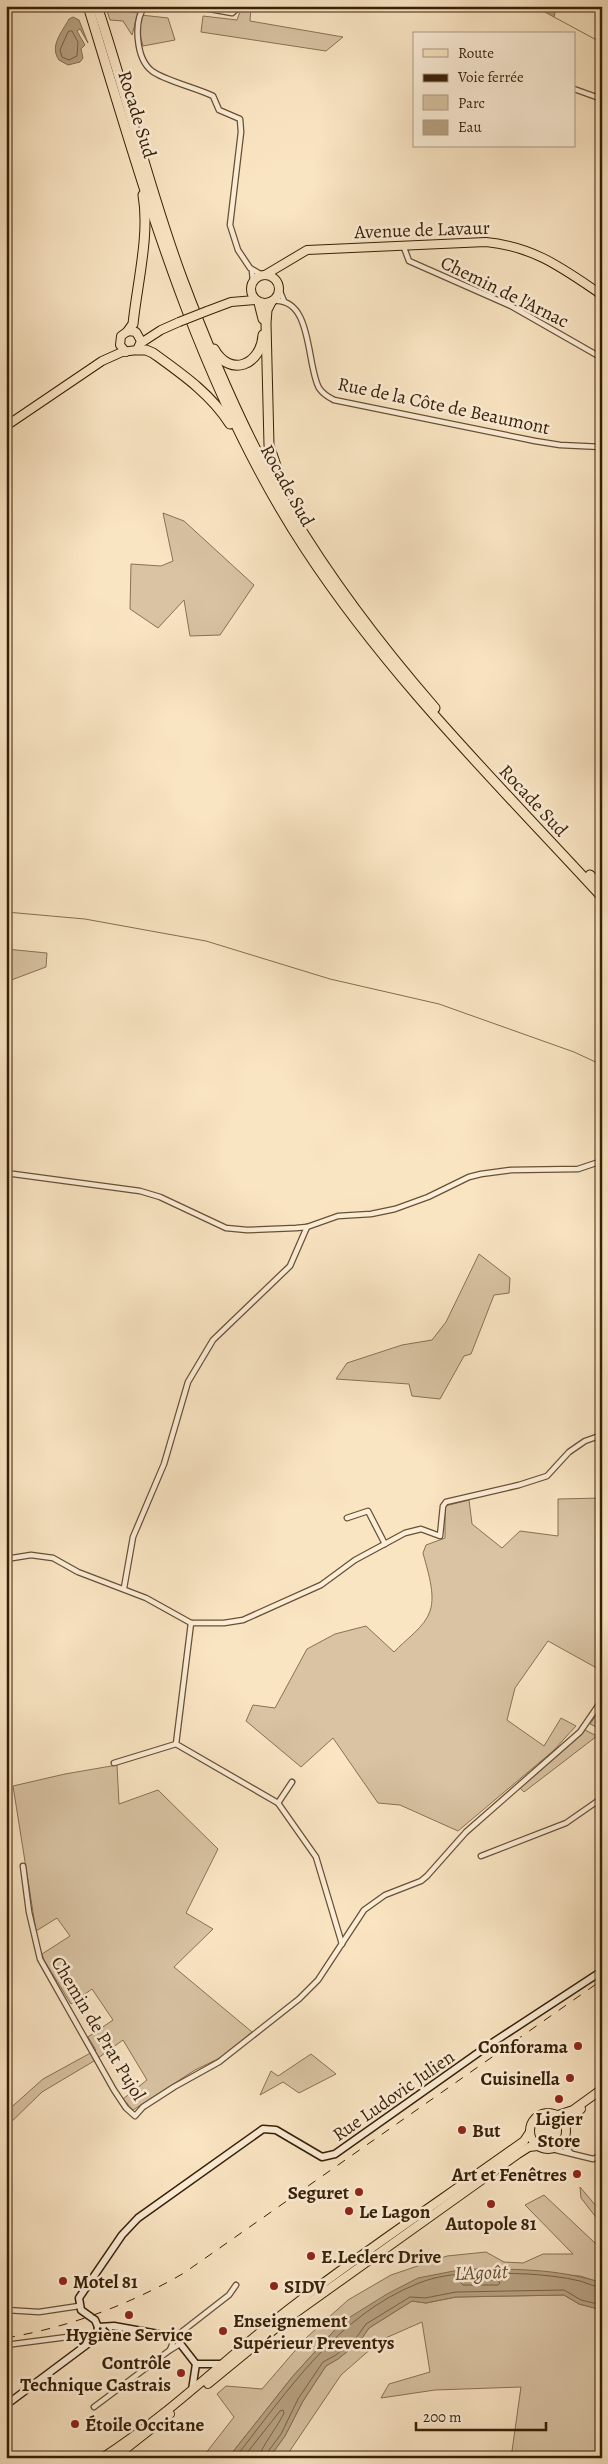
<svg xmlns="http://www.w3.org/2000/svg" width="608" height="2464" font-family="Alegreya,serif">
  <rect width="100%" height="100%" fill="#fae5c3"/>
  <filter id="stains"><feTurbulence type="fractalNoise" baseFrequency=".004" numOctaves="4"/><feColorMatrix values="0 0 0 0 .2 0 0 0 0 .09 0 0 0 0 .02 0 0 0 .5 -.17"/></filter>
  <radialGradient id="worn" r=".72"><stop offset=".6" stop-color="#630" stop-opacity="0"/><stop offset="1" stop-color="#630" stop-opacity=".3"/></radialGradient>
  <g fill="#d9c3a3" stroke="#887154">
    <path d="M 242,6 L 251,6 L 250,21 L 343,37 L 326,51 L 201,32 L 203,16 L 237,20 Z"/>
    <path d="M 106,8 L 138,13 L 132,35 L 123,21 L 110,20 Z"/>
    <path d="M 141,15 L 168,18 L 175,40 L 143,46 L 139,32 Z"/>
    <path d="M 163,513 L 184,521 L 254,585 L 220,635 L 190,636 L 184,600 L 158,628 L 130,609 L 131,564 L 161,566 L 173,561 Z"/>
    <path d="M 6,949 L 47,953 L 46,967 L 6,982 Z"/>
    <path d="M 479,1254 L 510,1278 L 509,1293 L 494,1295 L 471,1354 L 464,1356 L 440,1399 L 412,1396 L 409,1384 L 336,1379 L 347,1363 L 402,1345 L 432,1340 L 446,1322 Z"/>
    <path d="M 602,1498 L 602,1671 L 548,1641 L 515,1688 L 507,1720 L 544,1746 L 561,1718 L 576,1726 L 553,1751 L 458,1831 L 400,1805 L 378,1803 L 333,1738 L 301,1767 L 246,1721 L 253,1705 L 275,1708 L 307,1649 L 335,1634 L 366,1626 L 394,1652 C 405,1640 425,1627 430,1611 C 436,1594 427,1569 423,1553 L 426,1545 L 445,1538 L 445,1506 L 469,1500 L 472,1524 L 502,1548 L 520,1531 L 558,1536 L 558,1499 Z"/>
    <path d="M 602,1707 L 602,1728 L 601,1729 L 590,1724 Z"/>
    <path d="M 585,1730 L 597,1736 L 524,1792 L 520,1788 Z"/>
    <path d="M 117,1765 L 119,1804 L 158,1790 L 218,1849 L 186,1913 L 213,1929 L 174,1967 L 252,2032 L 226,2055 L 195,2070 L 133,2110 L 123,2099 L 147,2080 L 123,2040 L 94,2061 L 42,2092 L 6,2127 L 6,2112 L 43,2079 L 96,2050 L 88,2037 L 113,2020 L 92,1989 L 71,2004 L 44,1960 L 42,1954 L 70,1936 L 57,1918 L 36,1931 L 13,1786 L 65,1774 Z"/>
    <path d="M 311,2054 L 336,2074 L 299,2093 L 283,2082 L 260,2095 L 271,2071 L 278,2076 Z"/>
    <path d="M 580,2187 L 602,2213 L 602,2225 L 581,2198 Z"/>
    <path d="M 544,2195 L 595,2243 L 602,2241 L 602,2283 L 580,2276 L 464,2269 L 342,2322 L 293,2376 L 228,2458 L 202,2458 L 234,2417 L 217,2394 L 226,2386 L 262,2389 L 306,2338 L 348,2300 L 391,2275 L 447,2256 L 486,2252 L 504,2262 L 523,2263 L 543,2254 L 573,2254 L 525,2205 Z"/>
    <path d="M 564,2295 L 579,2304 L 602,2310 L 602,2458 L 511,2458 L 521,2387 L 435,2390 L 381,2398 L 389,2384 L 430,2372 L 422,2322 L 381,2340 L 341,2375 L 285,2458 L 269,2458 L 285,2436 L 303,2401 L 326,2366 L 338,2359 L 360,2341 L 369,2328 L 412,2301 L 426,2303 L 456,2297 Z"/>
  </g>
  <g fill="#b8a282" stroke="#846e50">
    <path d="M 540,6 L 557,6 L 554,17 L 541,10 Z"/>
    <path d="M 73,17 L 79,20 L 88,43 L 80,29 L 77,31 L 85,45 L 81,49 L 83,58 L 80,62 L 68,65 L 59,60 C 49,46 62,32 69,19 Z"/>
    <path d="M 464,2269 C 511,2269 557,2268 602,2283 L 602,2310 L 579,2304 L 564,2295 L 456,2297 L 426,2303 L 412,2301 L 369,2328 L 360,2341 L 338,2359 L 326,2366 L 303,2401 L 285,2436 L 269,2458 L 228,2458 L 293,2376 L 342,2322 L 387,2294 L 418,2278 Z"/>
  </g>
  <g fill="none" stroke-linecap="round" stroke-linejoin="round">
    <g stroke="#786044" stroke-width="1">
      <path d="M 72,31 L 78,42 L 77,56 L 69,60 L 62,57 L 60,50 L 68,32 Z"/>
      <path d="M 463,2280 L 498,2280 L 500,2283 L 498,2285 L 463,2285 L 461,2283 Z"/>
      <path d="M 235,2458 C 287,2392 337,2315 419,2283 C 452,2270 493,2273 528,2274 C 544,2275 564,2277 580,2281 C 587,2283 594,2287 602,2287"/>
      <path d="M 243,2458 L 280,2411 L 283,2410 L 284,2413 C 279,2425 260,2448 259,2458"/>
      <path d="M 266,2458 L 267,2453 L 281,2434 L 298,2399 L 323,2362 L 336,2355 L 356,2338 L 366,2324 L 410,2297 L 425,2298 L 456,2292 L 564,2290 L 581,2300 L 602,2305"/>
    </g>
    <g stroke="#846e50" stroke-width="1">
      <path d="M 536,6 L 540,8"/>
      <path d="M 554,17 L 602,43"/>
      <path d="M 6,912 L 85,919 L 206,941 L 330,979 L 439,1004 L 574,1052 L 602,1065"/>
    </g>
    <defs>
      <g id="street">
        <path d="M 145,6 C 133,21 136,59 152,71 C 163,80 197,88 213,96 L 219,110 L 240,119 L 241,132 L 230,225 L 238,250 L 250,268 L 262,275"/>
        <path d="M 193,6 L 232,13 L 240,6"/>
        <path d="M 574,89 L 602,99"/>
        <path d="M 403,245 L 409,261 L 511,306 L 602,358"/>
        <path d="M 252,271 L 253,281"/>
        <path d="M 279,289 L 284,301"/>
        <path d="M 273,301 C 313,297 306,364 319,388 C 323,394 328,397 334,400 L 535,441 L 560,445 L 602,447"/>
        <path d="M 6,1173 L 140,1191 L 160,1197 L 226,1228 L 247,1230 L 296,1228 L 307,1227 L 338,1216 L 371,1214 L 395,1209 L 428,1197 L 469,1177 L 481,1174 L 511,1170 L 578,1169 L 602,1161"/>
        <path d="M 347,1518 L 368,1511 L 385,1544"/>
        <path d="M 6,1559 L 31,1555 L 53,1558 L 78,1572 L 146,1598 L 191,1623 L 224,1623 L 243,1620 L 321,1585 L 355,1560 L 405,1533 L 421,1529 L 440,1536 L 443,1506 L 446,1502 L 519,1485 L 547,1476 L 569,1452 L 585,1441 L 602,1435"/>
        <path d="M 124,1588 L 133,1537 L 164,1464 L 188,1382 L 213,1340 L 290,1266 L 307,1227"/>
        <path d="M 191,1623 L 176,1744 L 278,1803 L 316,1857 L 342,1944"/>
        <path d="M 114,1763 L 176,1744"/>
        <path d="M 278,1803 L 292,1782"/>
        <path d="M 481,1856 L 566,1823 L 602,1798"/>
        <path d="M 23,1866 L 29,1912 L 40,1959 L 114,2090 L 126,2108 L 135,2116 L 143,2107 L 174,2087 L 219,2062 L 299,1999 L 318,1980 L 364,1910 L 385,1895 L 421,1881 L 427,1876 L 466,1832 L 580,1732 L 602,1700"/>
        <path d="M 564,2140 L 565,2147 L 570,2152"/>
        <path d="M 552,2149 L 593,2159 L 602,2155"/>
        <path d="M 6,2310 L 39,2312 L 79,2306"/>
        <path d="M 180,2344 L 170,2350 L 175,2337 L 229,2295 L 236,2285"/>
        <path d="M 6,2345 L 98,2333"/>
        <path d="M 94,2407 L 170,2350"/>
      </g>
      <g id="secondary">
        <path d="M 98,2327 L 95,2320 L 81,2310 L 79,2298 L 122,2235 L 138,2218 L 263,2129 L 276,2130 L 322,2157 L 335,2154 L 492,2043 L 602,1971"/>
        <path d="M 98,2327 L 114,2326 L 175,2337 L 196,2364"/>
        <path d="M 196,2364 L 223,2364"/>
        <path d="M 192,2390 L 196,2364"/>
        <path d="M 6,2405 L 93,2340 L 97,2334 L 98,2327"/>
      </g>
      <g id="primary">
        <circle cx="265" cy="289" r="14"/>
        <path d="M 265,275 L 307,250 L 486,242 C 535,247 562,268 602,295"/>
        <path d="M 207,311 L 231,302 L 255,300"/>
        <path d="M 141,343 L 161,330 L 179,322"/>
        <path d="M 6,426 L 102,361 L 122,352 L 137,350 L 141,341 L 136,332 L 128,331 L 121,336 L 120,345 L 126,352"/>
        <circle cx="548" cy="2131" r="18"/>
        <path d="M 558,2115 L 573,2110 L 602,2089"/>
        <path d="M 566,2126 L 570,2119 L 581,2109"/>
        <path d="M 208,2384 L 287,2319 L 518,2154 L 529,2147 L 538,2146"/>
        <path d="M 102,2458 C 169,2415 226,2358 289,2309 C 365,2250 446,2197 524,2141 L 530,2132"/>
        <path d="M 114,2458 L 170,2414"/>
      </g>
      <g id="highway">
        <path d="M 88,6 C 145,192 198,386 306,550 C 390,678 499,785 602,897"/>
        <path d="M 97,6 C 127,96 149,189 182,278 C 208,347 236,415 272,480 C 316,560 375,639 435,708"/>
        <path d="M 271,302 L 267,310 L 266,323 L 269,445 L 285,492"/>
        <path d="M 259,303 L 263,319"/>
        <path d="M 128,331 L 133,324 C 137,284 150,235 143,195"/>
        <path d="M 214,349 C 230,378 261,365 263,335"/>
        <path d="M 137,350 L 146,350 L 153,353 C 182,374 211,394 230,424"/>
        <path d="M 590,875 L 602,888"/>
      </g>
    </defs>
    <use href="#street" stroke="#685034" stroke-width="7"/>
    <use href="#secondary" stroke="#371f05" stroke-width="9"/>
    <use href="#primary" stroke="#371f05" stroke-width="10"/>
    <use href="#highway" stroke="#371f05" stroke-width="11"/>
    <use href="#street" stroke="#fceed8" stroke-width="4.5"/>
    <use href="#secondary" stroke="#fceed8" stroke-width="6"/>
    <use href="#primary" stroke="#fae5c3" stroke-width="8"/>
    <use href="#highway" stroke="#fae5c3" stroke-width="9"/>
    <path stroke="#371f05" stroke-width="1" stroke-dasharray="9 9" stroke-linecap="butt" d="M 6,2338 C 69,2327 129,2305 184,2273 L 602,1980"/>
    <defs>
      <path id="primary-bridge" d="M 179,322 L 207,311"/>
    </defs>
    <use href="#primary-bridge" stroke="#371f05" stroke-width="10" stroke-linecap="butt"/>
    <use href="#primary-bridge" stroke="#fae5c3" stroke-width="8"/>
  </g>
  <g fill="#8f2418" stroke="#fceed8" stroke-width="2">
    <circle cx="578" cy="2046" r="5"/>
    <circle cx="570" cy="2078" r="5"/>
    <circle cx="559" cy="2099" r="5"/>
    <circle cx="462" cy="2130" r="5"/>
    <circle cx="577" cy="2174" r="5"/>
    <circle cx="359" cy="2192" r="5"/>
    <circle cx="491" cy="2204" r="5"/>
    <circle cx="349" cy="2211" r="5"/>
    <circle cx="311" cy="2256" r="5"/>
    <circle cx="63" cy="2281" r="5"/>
    <circle cx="274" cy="2286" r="5"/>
    <circle cx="129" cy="2315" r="5"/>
    <circle cx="223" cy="2331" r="5"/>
    <circle cx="181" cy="2373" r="5"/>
    <circle cx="75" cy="2424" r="5"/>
  </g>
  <g text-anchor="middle" stroke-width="5" stroke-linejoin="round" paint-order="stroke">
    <g font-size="19" fill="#371f05" stroke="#fceed8">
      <text transform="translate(138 114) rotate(73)" y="7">Rocade Sud</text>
      <text transform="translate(422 229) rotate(-2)" y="7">Avenue de Lavaur</text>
      <text transform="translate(505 291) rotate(26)" y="7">Chemin de l'Arnac</text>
      <text transform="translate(444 405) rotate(12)" y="7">Rue de la Côte de Beaumont</text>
      <text transform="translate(288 485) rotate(61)" y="7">Rocade Sud</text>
      <text transform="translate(534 800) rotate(47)" y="7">Rocade Sud</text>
      <text transform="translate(99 2028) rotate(59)" y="7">Chemin de Prat Pujol</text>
      <text transform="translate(393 2095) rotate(-35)" y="7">Rue Ludovic Julien</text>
    </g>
    <g font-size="19" font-weight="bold" fill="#371f05" stroke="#fceed8" text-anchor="start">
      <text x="568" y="2053" text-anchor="end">Conforama</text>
      <text x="560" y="2085" text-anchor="end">Cuisinella</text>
      <text x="559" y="2125" text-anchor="middle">Ligier<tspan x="559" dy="22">Store</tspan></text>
      <text x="472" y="2137">But</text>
      <text x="567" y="2181" text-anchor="end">Art et Fenêtres</text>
      <text x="349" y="2199" text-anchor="end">Seguret</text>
      <text x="359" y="2218">Le Lagon</text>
      <text x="491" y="2230" text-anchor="middle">Autopole 81</text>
      <text x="321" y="2263">E.Leclerc Drive</text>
      <text x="73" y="2288">Motel 81</text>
      <text x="284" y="2293">SIDV</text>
      <text x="233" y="2327">Enseignement<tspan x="233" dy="22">Supérieur Preventys</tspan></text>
      <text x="129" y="2341" text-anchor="middle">Hygiène Service</text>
      <text x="171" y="2369" text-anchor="end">Contrôle<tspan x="171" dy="22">Technique Castrais</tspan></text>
      <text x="85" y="2431">Étoile Occitane</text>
    </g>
    <g font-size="20" font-style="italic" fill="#644d31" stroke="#fceed8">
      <text transform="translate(481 2272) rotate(-2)" y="7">L'Agoût</text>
    </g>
  </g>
  <rect width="608" height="2464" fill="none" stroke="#fae5c3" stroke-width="25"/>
  <rect x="8" y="8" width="593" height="2449" fill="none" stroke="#371f05" stroke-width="2.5"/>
  <rect x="12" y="12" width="583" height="2439" fill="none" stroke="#371f05"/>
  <rect x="413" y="32" width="162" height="115" fill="#fceed8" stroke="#ad9b84"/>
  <rect x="423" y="49" width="25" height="8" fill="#fae5c3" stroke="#ad9b84"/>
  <text x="458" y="58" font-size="15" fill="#371f05">Route</text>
  <rect x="423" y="74" width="25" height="8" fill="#371f05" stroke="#ad9b84"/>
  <text x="458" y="82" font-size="15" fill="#371f05">Voie ferrée</text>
  <rect x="423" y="95" width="25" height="15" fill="#d9c3a3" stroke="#ad9b84"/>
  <text x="458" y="108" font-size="15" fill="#371f05">Parc</text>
  <rect x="423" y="120" width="25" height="15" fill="#b8a282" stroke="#ad9b84"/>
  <text x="458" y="132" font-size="15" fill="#371f05">Eau</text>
  <path d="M416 2422v8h130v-8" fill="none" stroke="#371f05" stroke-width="2.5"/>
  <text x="423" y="2422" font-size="15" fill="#371f05" stroke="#fceed8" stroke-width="4" paint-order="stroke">200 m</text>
  <rect width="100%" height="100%" filter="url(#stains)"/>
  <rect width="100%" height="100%" fill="url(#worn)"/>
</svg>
